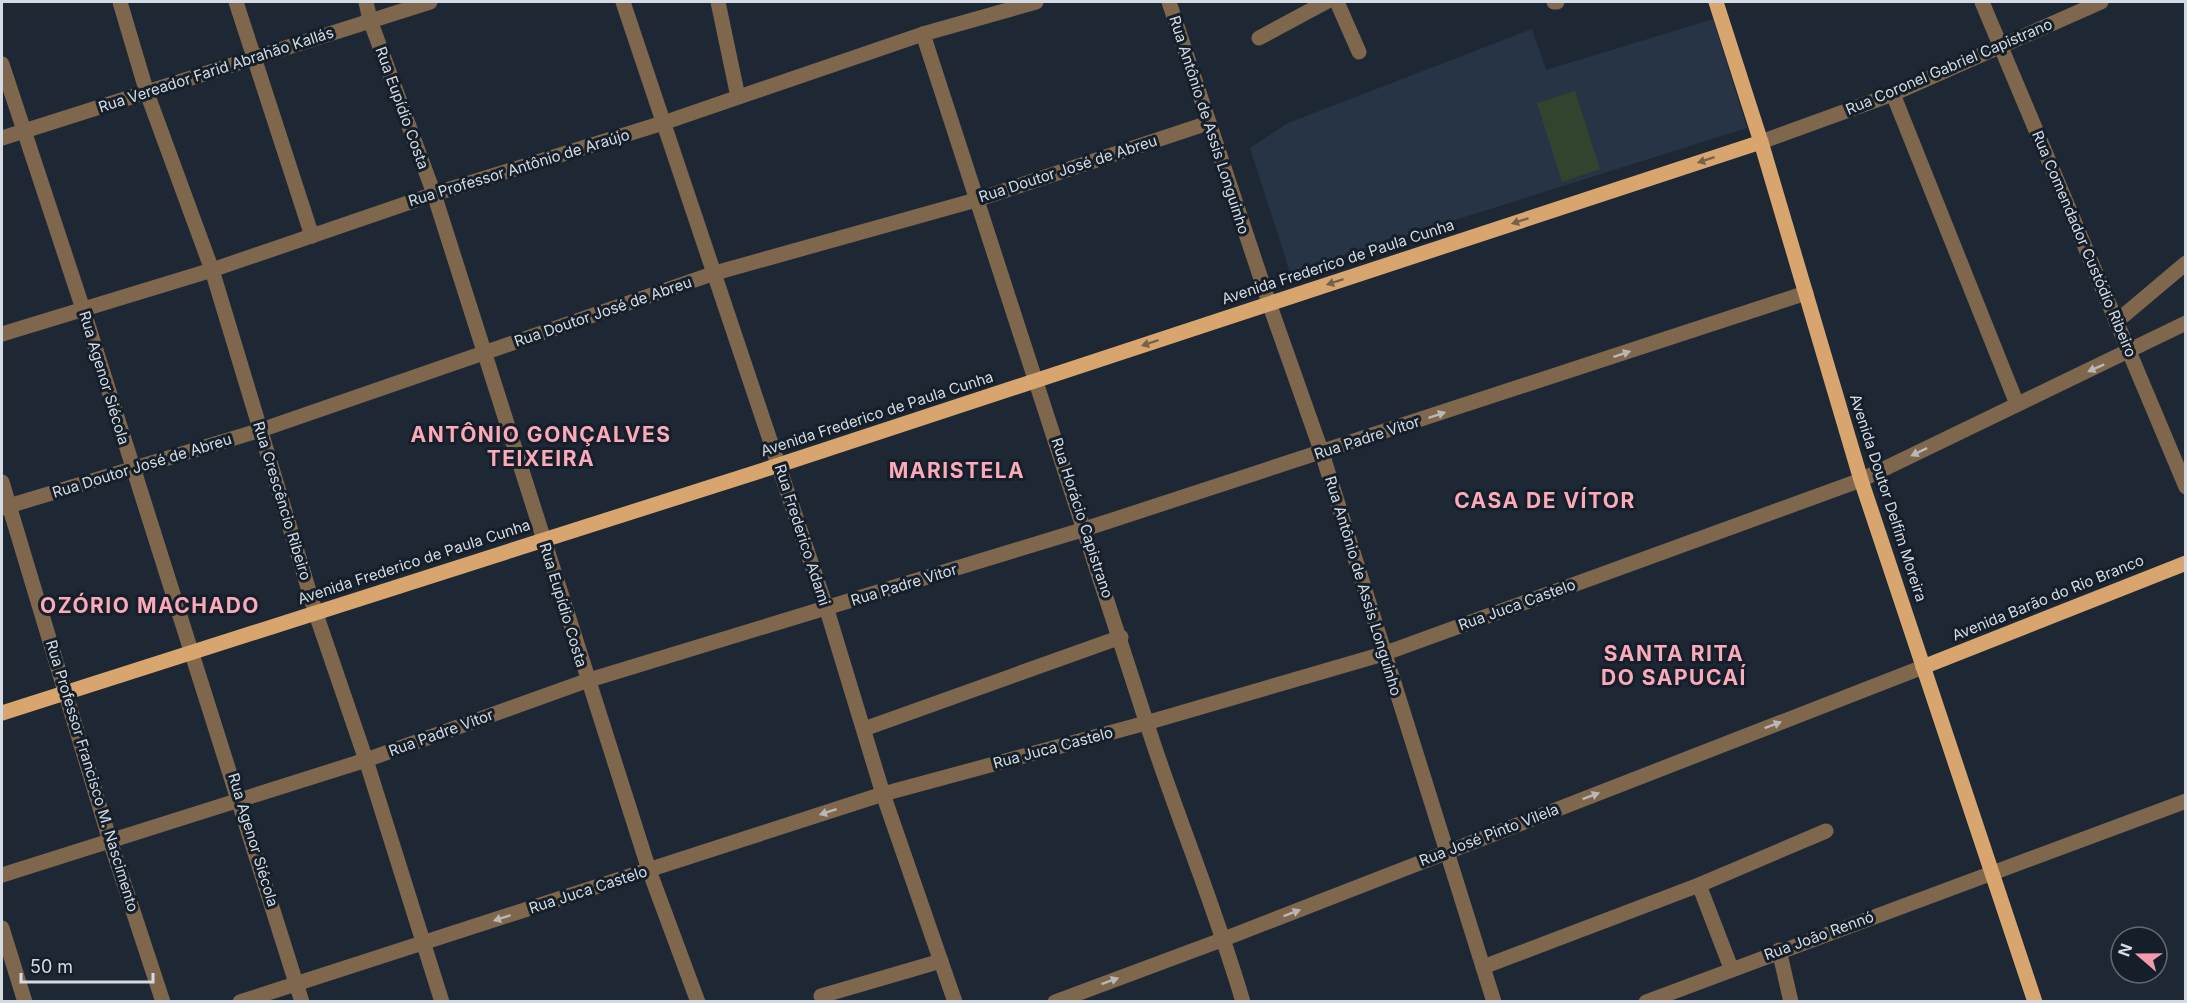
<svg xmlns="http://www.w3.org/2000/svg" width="2187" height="1003" font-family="Inter,sans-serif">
  <rect width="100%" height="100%" fill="#1e2835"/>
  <path fill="#263445" d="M 1713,19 L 1747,128 L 1290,272 L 1250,148 L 1288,123 L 1532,29 L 1546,70 Z"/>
  <path fill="#32432e" d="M 1575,91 L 1600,169 L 1562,182 L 1537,103 Z"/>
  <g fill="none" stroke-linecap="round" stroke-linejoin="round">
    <g stroke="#7f674d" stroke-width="15">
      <path d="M 120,2 L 147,93 L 212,270 L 316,614 L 366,760 L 442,1002"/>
      <path d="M 236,2 L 312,236"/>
      <path d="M 366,2 L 370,20 L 434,194 L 649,870 L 698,1002"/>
      <path d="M 623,2 L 827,610 L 883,794 L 955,1002"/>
      <path d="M 718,2 L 738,97"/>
      <path d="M 1169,2 L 1269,303 L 1322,453 L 1494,1002"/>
      <path d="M 1337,2 L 1359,52"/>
      <path d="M 1554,2 L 1557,2"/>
      <path d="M 1982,2 L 2186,487"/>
      <path d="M 923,34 C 997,263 1072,492 1146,721 C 1176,815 1215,906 1243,1002"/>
      <path d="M 1259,38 L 1326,2"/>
      <path d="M 2,64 L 83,309 L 302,1002"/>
      <path d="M 1893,94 L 2017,404"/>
      <path d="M 2,138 L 430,2"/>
      <path d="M 1761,142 L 1893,94 L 2101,2"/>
      <path d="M 2116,322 L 2186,263"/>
      <path d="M 2,334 L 212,270 L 434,194 L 663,123 L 923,34 L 1036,2"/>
      <path d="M 2,482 L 110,841 L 163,1002"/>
      <path d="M 2,508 L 261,430 L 715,273 L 976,200 L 1208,123"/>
      <path d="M 864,729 L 1121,637"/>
      <path d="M 2,875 L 366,760 L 586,681 L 1085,529 L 1806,293"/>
      <path d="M 1699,885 L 1731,968"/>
      <path d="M 2,928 L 25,1002"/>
      <path d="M 1779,950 L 1791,1002"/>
      <path d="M 1483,967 L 1699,885 L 1826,831"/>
      <path d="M 821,996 L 941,961"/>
      <path d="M 240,1002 L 883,794 L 1146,723 L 1383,654 L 1861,480 L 2186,323"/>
      <path d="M 1055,1002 L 1224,939 L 1923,667"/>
      <path d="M 1646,1002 L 2186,801"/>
    </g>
    <g stroke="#d8a56f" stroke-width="15">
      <path d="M 1716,2 L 1761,142 L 1861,480 L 2035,1002"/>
      <path d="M 1923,667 L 2186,563"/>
      <path d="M 2,713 L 779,465 L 1761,142"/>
    </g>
  </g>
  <defs><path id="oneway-solid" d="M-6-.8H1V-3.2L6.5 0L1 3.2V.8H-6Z" transform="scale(1.5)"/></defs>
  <g fill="#76624c">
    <use href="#oneway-solid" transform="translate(1706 160) rotate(162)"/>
    <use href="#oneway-solid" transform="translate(1520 221) rotate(162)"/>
    <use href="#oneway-solid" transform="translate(1335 282) rotate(162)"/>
    <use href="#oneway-solid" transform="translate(1150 343) rotate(162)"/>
  </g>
  <g fill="#bab8b6">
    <use href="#oneway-solid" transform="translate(1622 354) rotate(-18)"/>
    <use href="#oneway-solid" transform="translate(2096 368) rotate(156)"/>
    <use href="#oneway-solid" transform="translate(1437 415) rotate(-18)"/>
    <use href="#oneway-solid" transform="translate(1919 452) rotate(154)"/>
    <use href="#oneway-solid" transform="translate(1773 725) rotate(-21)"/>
    <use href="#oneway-solid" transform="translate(1591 796) rotate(-21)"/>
    <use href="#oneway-solid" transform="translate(828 812) rotate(162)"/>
    <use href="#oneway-solid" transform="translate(1292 913) rotate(-21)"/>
    <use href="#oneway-solid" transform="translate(502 918) rotate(162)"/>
    <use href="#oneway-solid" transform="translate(1110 981) rotate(-20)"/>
  </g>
  <g text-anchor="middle" stroke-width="6" stroke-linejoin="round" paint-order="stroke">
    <g font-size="15" fill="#d4dbe3" stroke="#151f2a">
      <text transform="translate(1949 67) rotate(-23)" y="5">Rua Coronel Gabriel Capistrano</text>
      <text transform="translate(216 70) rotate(-18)" y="5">Rua Vereador Farid Abrahão Kallás</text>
      <text transform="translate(402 108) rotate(70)" y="5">Rua Eupídio Costa</text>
      <text transform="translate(1209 125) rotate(72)" y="5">Rua Antônio de Assis Longuinho</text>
      <text transform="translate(519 168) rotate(-17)" y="5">Rua Professor Antônio de Araújo</text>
      <text transform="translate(1068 169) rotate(-18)" y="5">Rua Doutor José de Abreu</text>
      <text transform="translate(2084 244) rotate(67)" y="5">Rua Comendador Custódio Ribeiro</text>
      <text transform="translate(1338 262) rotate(-18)" y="5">Avenida Frederico de Paula Cunha</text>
      <text transform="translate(603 312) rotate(-19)" y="5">Rua Doutor José de Abreu</text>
      <text transform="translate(104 378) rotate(73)" y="5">Rua Agenor Siécola</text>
      <text transform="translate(877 414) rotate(-18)" y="5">Avenida Frederico de Paula Cunha</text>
      <text transform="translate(1367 438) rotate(-18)" y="5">Rua Padre Vitor</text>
      <text transform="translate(142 466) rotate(-17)" y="5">Rua Doutor José de Abreu</text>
      <text transform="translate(1888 498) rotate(72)" y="5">Avenida Doutor Delfim Moreira</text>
      <text transform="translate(282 501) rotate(73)" y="5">Rua Crescêncio Ribeiro</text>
      <text transform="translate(1082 518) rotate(72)" y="5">Rua Horácio Capistrano</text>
      <text transform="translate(802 535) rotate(72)" y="5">Rua Frederico Adami</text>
      <text transform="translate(414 562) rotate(-18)" y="5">Avenida Frederico de Paula Cunha</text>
      <text transform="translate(904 585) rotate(-17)" y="5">Rua Padre Vitor</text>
      <text transform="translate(1363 586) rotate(73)" y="5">Rua Antônio de Assis Longuinho</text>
      <text transform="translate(2048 598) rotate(-22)" y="5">Avenida Barão do Rio Branco</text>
      <text transform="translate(563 605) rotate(73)" y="5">Rua Eupídio Costa</text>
      <text transform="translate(1517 605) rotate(-20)" y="5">Rua Juca Castelo</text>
      <text transform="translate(441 733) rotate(-20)" y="5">Rua Padre Vitor</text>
      <text transform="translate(1053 748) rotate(-15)" y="5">Rua Juca Castelo</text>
      <text transform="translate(92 776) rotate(73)" y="5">Rua Professor Francisco M. Nascimento</text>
      <text transform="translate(1489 835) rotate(-21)" y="5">Rua José Pinto Vilela</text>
      <text transform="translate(253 840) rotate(73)" y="5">Rua Agenor Siécola</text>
      <text transform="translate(588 890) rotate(-18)" y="5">Rua Juca Castelo</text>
      <text transform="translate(1819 936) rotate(-20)" y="5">Rua João Rennó</text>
    </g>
    <g font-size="21" font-weight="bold" letter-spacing="1.5" fill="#fca9b9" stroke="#151f2a">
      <text x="541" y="442">ANTÔNIO GONÇALVES<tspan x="541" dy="24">TEIXEIRA</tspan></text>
      <text x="957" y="478">MARISTELA</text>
      <text x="1545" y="508">CASA DE VÍTOR</text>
      <text x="150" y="613">OZÓRIO MACHADO</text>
      <text x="1674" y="661">SANTA RITA<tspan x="1674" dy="24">DO SAPUCAÍ</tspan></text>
    </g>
  </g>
  <rect width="2187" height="1003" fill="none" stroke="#d4dbe3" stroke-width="6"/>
  <g transform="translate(2139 955) rotate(290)"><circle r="28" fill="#151f2a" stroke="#616a74" stroke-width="1.5"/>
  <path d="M0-4.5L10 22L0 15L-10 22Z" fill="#f39aac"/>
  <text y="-9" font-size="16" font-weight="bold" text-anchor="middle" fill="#d4dbe3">N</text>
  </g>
  <path d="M21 973v9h132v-9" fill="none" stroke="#d4dbe3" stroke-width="3"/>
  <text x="30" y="973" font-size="18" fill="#d4dbe3" stroke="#151f2a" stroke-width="4.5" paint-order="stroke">50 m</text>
</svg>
